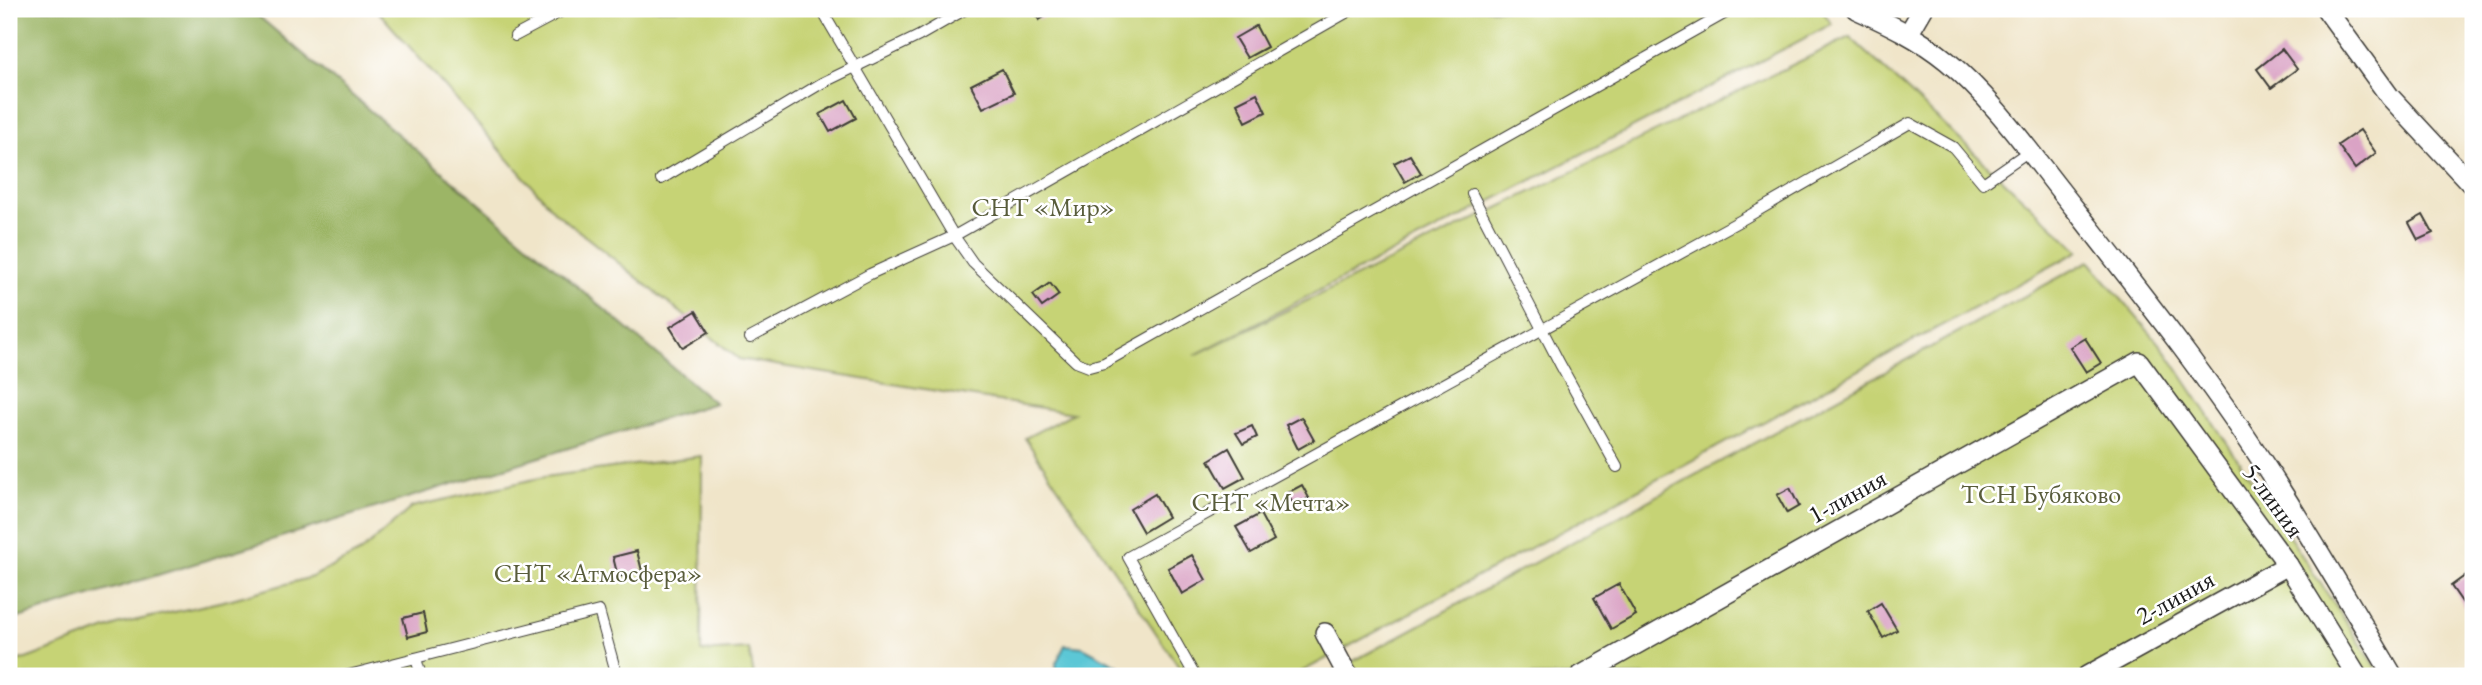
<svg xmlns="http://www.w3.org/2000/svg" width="2482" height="685" font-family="'EB Garamond',serif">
  <rect width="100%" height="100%" fill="#fff"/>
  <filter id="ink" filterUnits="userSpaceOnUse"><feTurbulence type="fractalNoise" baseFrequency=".0143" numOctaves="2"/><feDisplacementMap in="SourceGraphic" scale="14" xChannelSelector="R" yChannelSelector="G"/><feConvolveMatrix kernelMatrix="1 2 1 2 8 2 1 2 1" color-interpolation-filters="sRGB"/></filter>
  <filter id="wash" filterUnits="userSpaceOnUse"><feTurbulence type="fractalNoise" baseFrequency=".00686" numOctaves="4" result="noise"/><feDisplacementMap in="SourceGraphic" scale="28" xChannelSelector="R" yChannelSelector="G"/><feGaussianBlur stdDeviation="1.57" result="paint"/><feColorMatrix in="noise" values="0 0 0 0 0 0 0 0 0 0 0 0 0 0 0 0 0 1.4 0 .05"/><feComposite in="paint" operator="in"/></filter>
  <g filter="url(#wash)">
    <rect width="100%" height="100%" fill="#f0e5c9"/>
    <g fill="#c6d374" stroke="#717848" stroke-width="2">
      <path d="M 376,9 L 1821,9 L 1832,24 L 1195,355 L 1850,37 L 2079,251 L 1294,676 L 1185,676 L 1025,438 L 1073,413 L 739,359 L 555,212 Z"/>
      <path d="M 2089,261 L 2167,353 L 2382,676 L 1326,676 Z"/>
      <path d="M 702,456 L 701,652 L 749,649 L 754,676 L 9,676 L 9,661 L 26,659 L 120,624 L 228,600 L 312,577 L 361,552 L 412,507 L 544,477 Z"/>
    </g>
    <path fill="#9cb566" stroke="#5c6841" stroke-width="2" d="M 9,9 L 250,9 L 715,403 L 9,621 Z"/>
    <path fill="#5cc7d6" stroke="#3c7279" stroke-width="2" d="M 1065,645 L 1083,647 L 1124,669 L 1125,676 L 1057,676 L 1056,663 Z"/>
    <g id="blocks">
      <g fill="#daa3c5">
        <path d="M 1033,9 L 1052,9 L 1054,11 L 1039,20 Z"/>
        <path d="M 1256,26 L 1267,47 L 1247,58 L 1235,38 Z"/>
        <path d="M 2282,49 L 2297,69 L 2271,88 L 2257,69 Z"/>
        <path d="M 1002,69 L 1014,93 L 983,108 L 971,85 Z"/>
        <path d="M 1257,93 L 1266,112 L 1246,122 L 1237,103 Z"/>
        <path d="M 846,100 L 856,118 L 830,132 L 820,114 Z"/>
        <path d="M 2360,130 L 2376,153 L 2355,169 L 2338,145 Z"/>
        <path d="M 1410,155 L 1421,173 L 1405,182 L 1394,163 Z"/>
        <path d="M 2423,215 L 2433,233 L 2418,240 L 2409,223 Z"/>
        <path d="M 1050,283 L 1059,295 L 1042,307 L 1033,295 Z"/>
        <path d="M 696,311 L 709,332 L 683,348 L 670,327 Z"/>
        <path d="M 2085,338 L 2101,363 L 2086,372 L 2070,347 Z"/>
        <path d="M 1301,417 L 1314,440 L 1298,449 L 1286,425 Z"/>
        <path d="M 1252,426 L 1257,437 L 1243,444 L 1236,433 Z"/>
        <path d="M 1229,448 L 1245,477 L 1225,488 L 1209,460 Z"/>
        <path d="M 1302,485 L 1309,498 L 1294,506 L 1287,493 Z"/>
        <path d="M 1790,488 L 1799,506 L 1787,513 L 1777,495 Z"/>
        <path d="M 1155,494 L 1168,517 L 1143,532 L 1130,509 Z"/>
        <path d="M 1260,514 L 1274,540 L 1251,553 L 1236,527 Z"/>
        <path d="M 637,551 L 642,571 L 618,577 L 613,557 Z"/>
        <path d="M 1192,555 L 1206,580 L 1182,594 L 1168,568 Z"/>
        <path d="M 2473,570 L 2473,618 L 2451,586 Z"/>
        <path d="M 1619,584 L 1636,615 L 1611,629 L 1594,598 Z"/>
        <path d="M 1881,603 L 1897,630 L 1883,638 L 1868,611 Z"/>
        <path d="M 423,613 L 427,632 L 408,637 L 403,618 Z"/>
      </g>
    </g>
  </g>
  <g filter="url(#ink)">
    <use href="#blocks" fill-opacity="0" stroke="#3c3a36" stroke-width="2"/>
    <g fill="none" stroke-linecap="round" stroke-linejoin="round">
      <defs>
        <g id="service">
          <path d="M 821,9 L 954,236 L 973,263 L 1076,362 L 1089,367 L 1104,363 L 1733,9"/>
          <path d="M 515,36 L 566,9"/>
          <path d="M 661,179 L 822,83 L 919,36 L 966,9"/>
          <path d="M 1472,194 L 1560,364 L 1617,467"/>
          <path d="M 750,338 L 870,274 L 954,236 L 1353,9"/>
          <path d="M 416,658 L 421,676"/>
          <path d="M 345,676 L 599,611 L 617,676"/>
          <path d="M 1195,676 L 1128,557 L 1745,218 L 1910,123 L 1953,147 L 1983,183 L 2029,151"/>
        </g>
        <g id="minor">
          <path d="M 1856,9 C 1889,24 1919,38 1947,61 C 1997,102 2034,159 2075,209 C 2140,292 2206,375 2264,464 C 2309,533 2351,605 2393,676"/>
          <path d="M 2326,9 L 2390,97 L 2473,186"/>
          <path d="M 1909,33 L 1923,9"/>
          <path d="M 1325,633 L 1348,676"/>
          <path d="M 1580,676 L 2139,362 L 2288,565 L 2357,676"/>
          <path d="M 2087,676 L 2288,565"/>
        </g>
      </defs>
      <use href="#service" stroke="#3c3a36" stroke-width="12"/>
      <use href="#minor" stroke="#3c3a36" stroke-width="22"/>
      <use href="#service" stroke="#fff" stroke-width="10"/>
      <use href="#minor" stroke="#fff" stroke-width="19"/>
    </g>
  </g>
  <g text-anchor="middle" stroke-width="5" stroke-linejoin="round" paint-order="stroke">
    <g font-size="26" fill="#585c3b" stroke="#fff">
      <text x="1043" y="216">СНТ «Мир»</text>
      <text x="2041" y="503">ТСН Бубяково</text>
      <text x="1271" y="511">СНТ «Мечта»</text>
      <text x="598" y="582">СНТ «Атмосфера»</text>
    </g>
    <g font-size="26" fill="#1c1c1c" stroke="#fff">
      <text transform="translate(1847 496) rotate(-29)" y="9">1-линия</text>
      <text transform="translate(2274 500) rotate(54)" y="9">5-линия</text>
      <text transform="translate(2175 597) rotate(-29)" y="9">2-линия</text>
    </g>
  </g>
  <rect width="2482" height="685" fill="none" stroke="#fff" stroke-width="35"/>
</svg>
